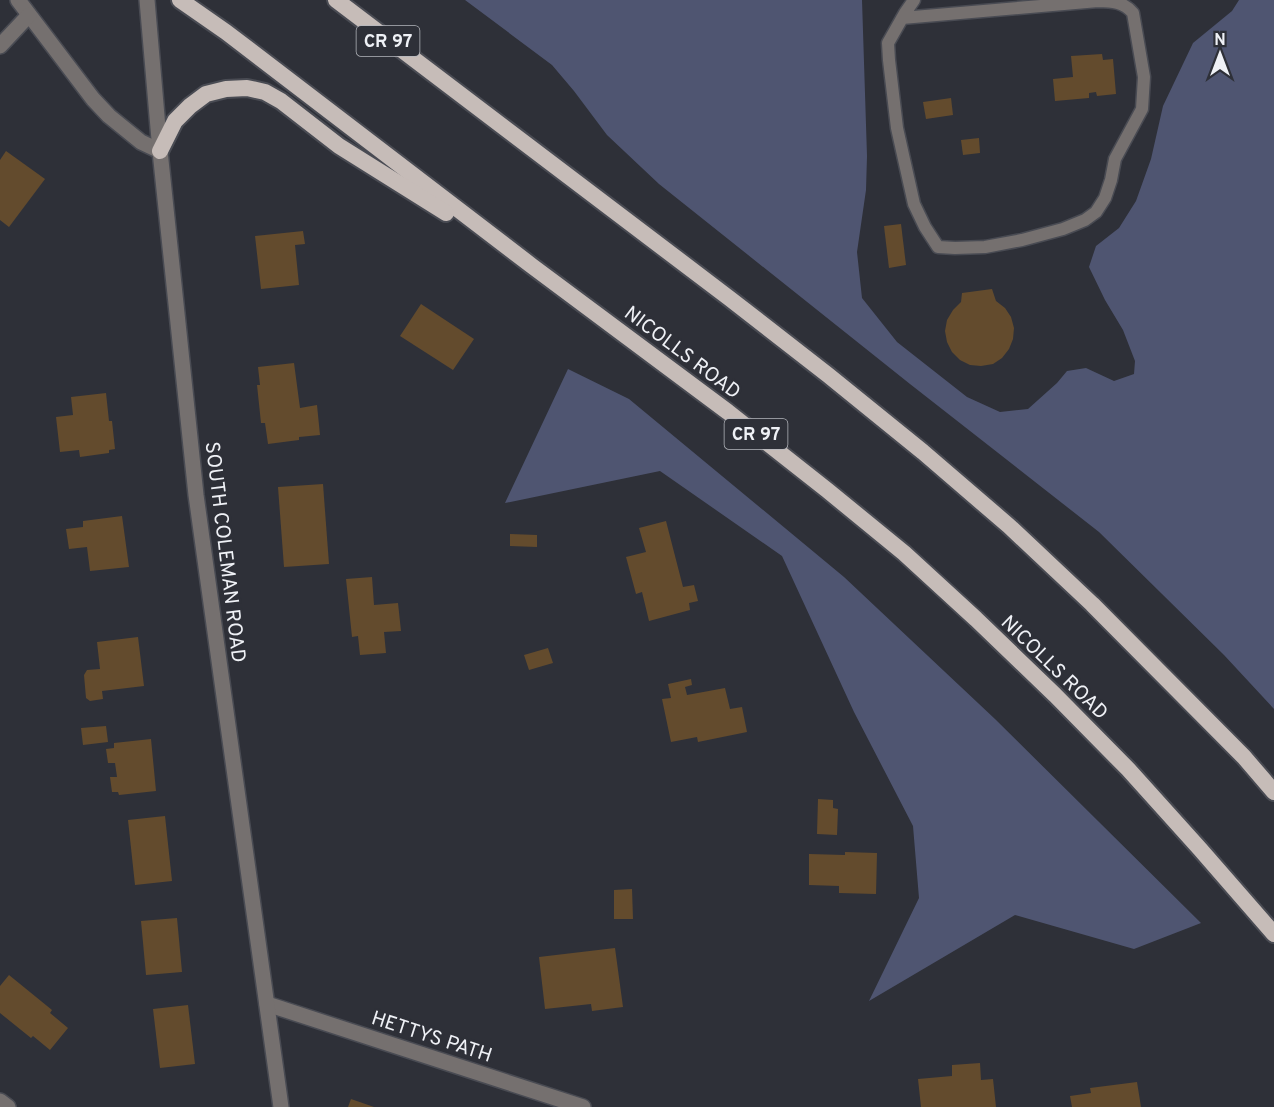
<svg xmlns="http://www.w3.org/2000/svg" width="1274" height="1107" font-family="Overpass,sans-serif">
  <rect width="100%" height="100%" fill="#2e3038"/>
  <g fill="#4f5571">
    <path d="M 465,0 L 862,0 L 867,156 L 866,190 L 857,252 L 862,298 L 897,342 L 967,397 L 1000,412 L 1028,409 L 1057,383 L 1067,371 L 1086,368 L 1114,381 L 1134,374 L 1135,361 L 1123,330 L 1105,300 L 1089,267 L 1096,246 L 1119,228 L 1136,201 L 1151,159 L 1163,106 L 1193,43 L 1232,11 L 1239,0 L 1274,0 L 1274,709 L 1224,655 L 1099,532 L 910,384 L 659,184 L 607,135 L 574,91 L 552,65 Z"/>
    <path d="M 568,369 L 629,399 L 844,577 L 995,719 L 1201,923 L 1134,949 L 1015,915 L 869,1001 L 919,898 L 913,826 L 854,712 L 782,556 L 660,471 L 505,503 Z"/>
  </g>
  <g fill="#634b2d">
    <path d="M 1102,54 L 1103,60 L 1113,59 L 1116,94 L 1097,96 L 1096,92 L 1089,93 L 1089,98 L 1055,101 L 1053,79 L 1073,77 L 1071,56 Z"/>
    <path d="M 951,98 L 953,115 L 926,119 L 923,102 Z"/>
    <path d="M 979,138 L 980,153 L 963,155 L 961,140 Z"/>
    <path d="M 6,151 L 45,179 L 9,227 L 0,220 L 0,160 Z"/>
    <path d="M 901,224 L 906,265 L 889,268 L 884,226 Z"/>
    <path d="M 303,231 L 305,244 L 295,245 L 299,285 L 261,289 L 255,236 Z"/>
    <path d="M 992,289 L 996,301 L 1005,308 L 1011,317 L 1014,328 L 1013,339 L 1009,349 L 1002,358 L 993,364 L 981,366 L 970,365 L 960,360 L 952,352 L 947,342 L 945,331 L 947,320 L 953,310 L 961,302 L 962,293 Z"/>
    <path d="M 421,304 L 474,339 L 453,370 L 400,336 Z"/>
    <path d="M 294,363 L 300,408 L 317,405 L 320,435 L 299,437 L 299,440 L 268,444 L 265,423 L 261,423 L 257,385 L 260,385 L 258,367 Z"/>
    <path d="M 106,393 L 109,421 L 112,421 L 115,449 L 109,450 L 109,453 L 80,457 L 79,450 L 60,452 L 56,417 L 73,415 L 71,397 Z"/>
    <path d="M 323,484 L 329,564 L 284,567 L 278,487 Z"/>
    <path d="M 122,516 L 129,567 L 90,571 L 87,547 L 69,549 L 66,529 L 83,527 L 83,521 Z"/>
    <path d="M 666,521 L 683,587 L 694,585 L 698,601 L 689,603 L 690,610 L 649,621 L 642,592 L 636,594 L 626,557 L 646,552 L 639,528 Z"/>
    <path d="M 510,534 L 537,535 L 537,547 L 510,546 Z"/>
    <path d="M 372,577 L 374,605 L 398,603 L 401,631 L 384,632 L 386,653 L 360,655 L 358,636 L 352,637 L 346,579 Z"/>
    <path d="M 138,637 L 144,686 L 102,691 L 103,699 L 90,701 L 86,698 L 84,675 L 87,670 L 100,669 L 97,642 Z"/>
    <path d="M 548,648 L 553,663 L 529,670 L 524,655 Z"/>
    <path d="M 691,679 L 692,685 L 685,687 L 687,695 L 725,688 L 730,709 L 742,707 L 747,732 L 698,742 L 697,737 L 671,742 L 662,699 L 671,698 L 668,684 Z"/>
    <path d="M 106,726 L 108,742 L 83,745 L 81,728 Z"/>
    <path d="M 151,739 L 156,791 L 119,795 L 118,792 L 112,792 L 110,777 L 117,777 L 115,763 L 108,763 L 106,749 L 114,748 L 114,743 Z"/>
    <path d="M 818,799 L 833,800 L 833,808 L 838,809 L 837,835 L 817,834 Z"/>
    <path d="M 165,816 L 172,881 L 135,885 L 128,820 Z"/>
    <path d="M 845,852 L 877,853 L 876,894 L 839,893 L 839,886 L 809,885 L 809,854 L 845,855 Z"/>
    <path d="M 632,889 L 633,919 L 614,919 L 614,890 Z"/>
    <path d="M 177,918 L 182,972 L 146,975 L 141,921 Z"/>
    <path d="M 615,948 L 623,1007 L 592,1011 L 591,1004 L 545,1009 L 539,957 Z"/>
    <path d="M 9,975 L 52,1010 L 50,1013 L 68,1028 L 50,1050 L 33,1036 L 31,1038 L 0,1013 L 0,986 Z"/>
    <path d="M 188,1005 L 195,1064 L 160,1068 L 153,1009 Z"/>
    <path d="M 980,1063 L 981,1080 L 993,1079 L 996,1107 L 921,1107 L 918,1079 L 952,1076 L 952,1065 Z"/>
    <path d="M 1137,1082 L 1141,1107 L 1072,1107 L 1070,1096 L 1091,1093 L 1090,1088 Z"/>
    <path d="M 351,1099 L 374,1107 L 348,1107 Z"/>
  </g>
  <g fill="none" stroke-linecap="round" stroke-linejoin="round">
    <defs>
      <path id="service" d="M 902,18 L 1098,1 C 1112,1 1124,2 1133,13 L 1144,77 L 1142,109 L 1115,159 L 1111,180 L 1105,198 L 1096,212 L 1085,220 L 1063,229 L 1022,240 L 985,247 L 955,248 L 938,247 L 925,227 L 914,204 L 897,128 L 889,60 L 888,43 L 905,13 L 914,0"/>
      <g id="minor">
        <path d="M 18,0 L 93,99 L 109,116 L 141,142 L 160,151"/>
        <path d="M 0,46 L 29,15"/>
        <path d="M 267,1004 L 583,1107"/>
      </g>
      <g id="tertiary">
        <path d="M 147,0 L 160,151 L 196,495 L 281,1107"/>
        <path d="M 0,1101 L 8,1107"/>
      </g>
      <g id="trunk">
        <path d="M 180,0 L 226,32 L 532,266 L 728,412 L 827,490 L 904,553 L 976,619 L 1055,695 L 1128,769 L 1200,849 L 1274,934"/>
        <path d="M 336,0 L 729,298 L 828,375 L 923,452 L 1009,526 L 1092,604 L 1244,757 L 1274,792"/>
        <path d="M 160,151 L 175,121 L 190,106 L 206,94 L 226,89 L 247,88 L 265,92 L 281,101 L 339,146 L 446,213"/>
      </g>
    </defs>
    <use href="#service" stroke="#494b53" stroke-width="15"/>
    <use href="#minor" stroke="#494b53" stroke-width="18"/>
    <use href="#tertiary" stroke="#494b53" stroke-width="18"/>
    <use href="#trunk" stroke="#494b53" stroke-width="20"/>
    <use href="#service" stroke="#75706f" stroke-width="12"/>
    <use href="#minor" stroke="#75706f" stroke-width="15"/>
    <use href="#tertiary" stroke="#75706f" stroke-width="15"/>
    <use href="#trunk" stroke="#c6bcb8" stroke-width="16"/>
  </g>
  <g text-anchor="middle" stroke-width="5" stroke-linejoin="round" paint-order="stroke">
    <g fill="#2e3038" stroke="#b5b7bd" stroke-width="1.5">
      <rect x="356.5" y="26" width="63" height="30" rx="4.5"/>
      <rect x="724.5" y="419" width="63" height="30" rx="4.5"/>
    </g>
    <g font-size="18" font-weight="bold" fill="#eff1f6">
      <text x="388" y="47">CR 97</text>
      <text x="756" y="440">CR 97</text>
    </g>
    <g font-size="20" fill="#eff1f6" stroke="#2e3038">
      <text transform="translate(683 352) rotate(37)" y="7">NICOLLS ROAD</text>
      <text transform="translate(226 552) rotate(83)" y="7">SOUTH COLEMAN ROAD</text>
      <text transform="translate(1055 667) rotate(44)" y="7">NICOLLS ROAD</text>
      <text transform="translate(432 1036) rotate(18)" y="7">HETTYS PATH</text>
    </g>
  </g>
  <g transform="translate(1220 54)" stroke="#2e3038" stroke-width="4.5" paint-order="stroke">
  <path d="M0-4.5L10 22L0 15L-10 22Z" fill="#eff1f6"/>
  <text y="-9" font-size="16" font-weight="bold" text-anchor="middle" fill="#eff1f6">N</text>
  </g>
</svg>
